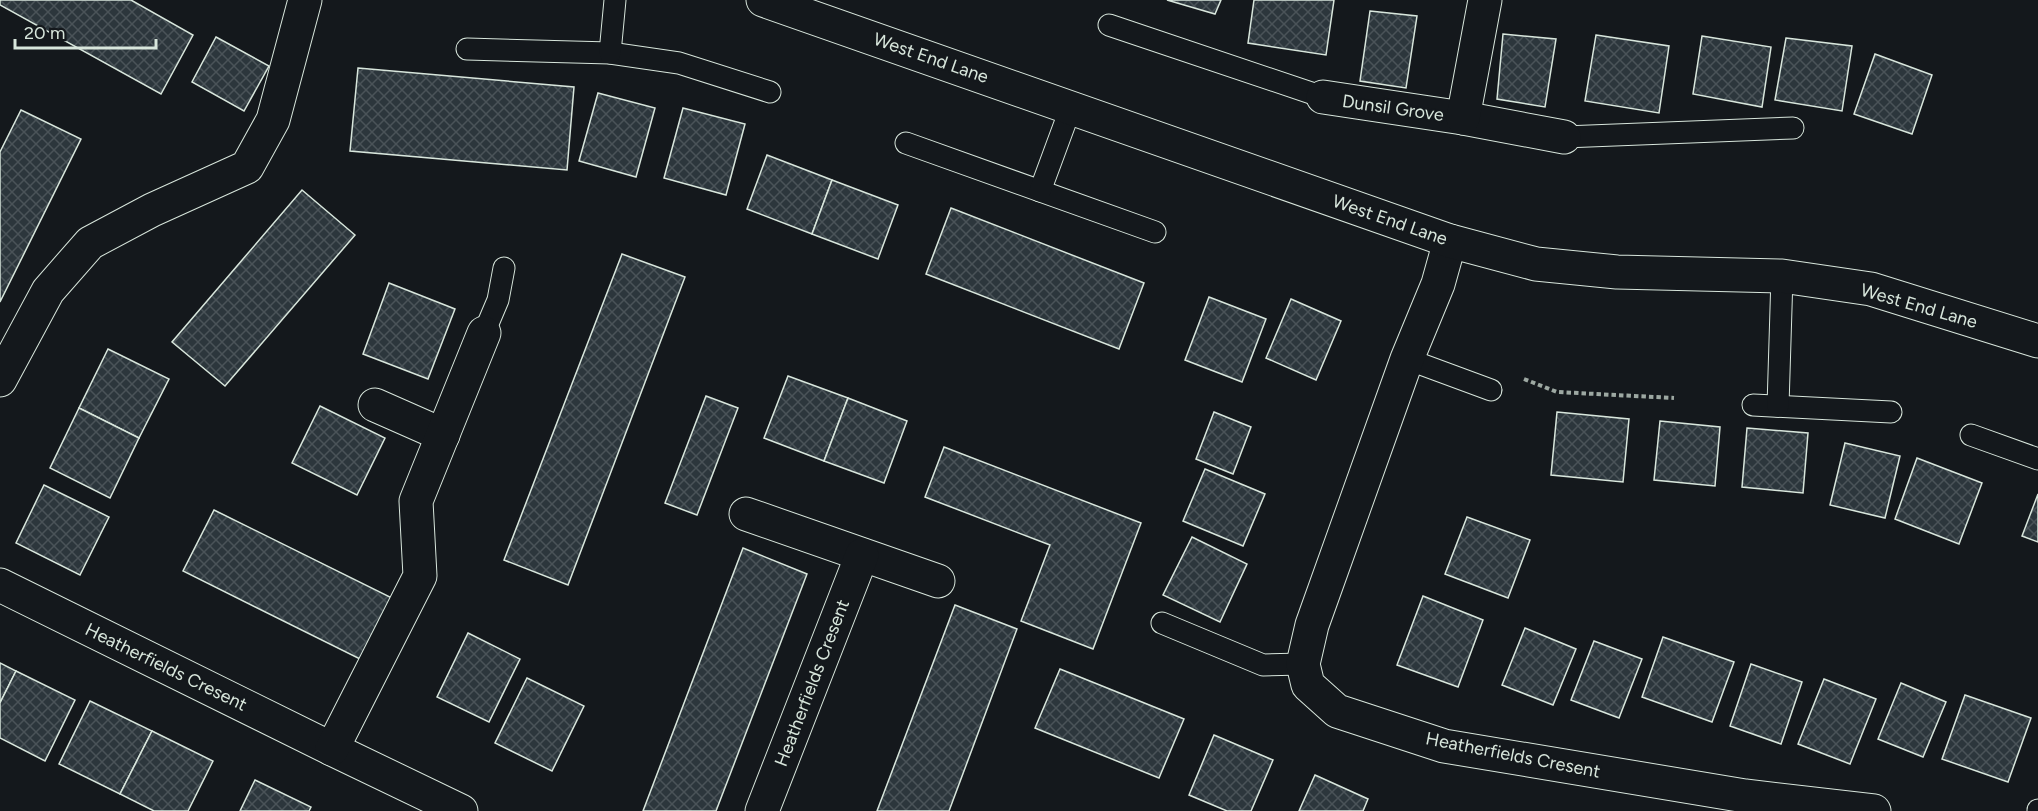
<svg xmlns="http://www.w3.org/2000/svg" width="2038" height="811" font-family="Figtree,sans-serif">
  <defs>
    <pattern id="building-cross-hatch" width="8" height="8" patternUnits="userSpaceOnUse" patternTransform="scale(1.5)"><rect width="8" height="8" fill="#2c363c"/><path d="M0 0l8 8M0 8l8-8" fill="none" stroke="#4a5358"/></pattern>
  </defs>
  <rect width="100%" height="100%" fill="#14181c"/>
  <g fill="url(#building-cross-hatch)" stroke="#d8e6dc" stroke-width="1.5">
    <path d="M 0,0 L 131,0 L 193,35 L 161,94 L 0,5 Z"/>
    <path d="M 1167,0 L 1221,0 L 1215,14 Z"/>
    <path d="M 1254,0 L 1334,0 L 1326,55 L 1248,43 Z"/>
    <path d="M 1370,11 L 1417,16 L 1406,88 L 1360,81 Z"/>
    <path d="M 1503,34 L 1556,39 L 1545,107 L 1497,99 Z"/>
    <path d="M 1596,35 L 1669,46 L 1659,113 L 1585,101 Z"/>
    <path d="M 1702,36 L 1771,47 L 1762,107 L 1693,94 Z"/>
    <path d="M 216,37 L 269,66 L 244,111 L 192,82 Z"/>
    <path d="M 1786,38 L 1852,46 L 1842,111 L 1775,100 Z"/>
    <path d="M 1875,54 L 1932,75 L 1912,134 L 1854,114 Z"/>
    <path d="M 358,68 L 574,87 L 567,170 L 350,151 Z"/>
    <path d="M 598,93 L 655,108 L 636,177 L 579,161 Z"/>
    <path d="M 683,108 L 745,124 L 726,195 L 664,178 Z"/>
    <path d="M 21,110 L 81,139 L 0,302 L 0,152 Z"/>
    <path d="M 767,155 L 832,180 L 812,234 L 747,209 Z"/>
    <path d="M 832,180 L 898,205 L 878,259 L 812,234 Z"/>
    <path d="M 302,190 L 355,235 L 225,386 L 172,342 Z"/>
    <path d="M 951,208 L 1144,283 L 1119,349 L 926,274 Z"/>
    <path d="M 622,254 L 685,277 L 568,585 L 504,560 Z"/>
    <path d="M 389,283 L 455,309 L 428,379 L 363,354 Z"/>
    <path d="M 1209,297 L 1266,319 L 1242,382 L 1185,360 Z"/>
    <path d="M 1291,299 L 1341,321 L 1316,380 L 1266,358 Z"/>
    <path d="M 108,349 L 169,379 L 139,438 L 79,408 Z"/>
    <path d="M 788,376 L 848,398 L 824,461 L 764,438 Z"/>
    <path d="M 706,396 L 738,408 L 697,515 L 665,503 Z"/>
    <path d="M 848,398 L 907,421 L 884,483 L 824,461 Z"/>
    <path d="M 320,406 L 385,438 L 357,495 L 292,463 Z"/>
    <path d="M 79,408 L 139,438 L 110,498 L 50,468 Z"/>
    <path d="M 1214,412 L 1251,427 L 1233,474 L 1196,459 Z"/>
    <path d="M 1557,412 L 1629,419 L 1623,482 L 1551,475 Z"/>
    <path d="M 1660,421 L 1720,427 L 1715,486 L 1654,480 Z"/>
    <path d="M 1747,428 L 1808,433 L 1803,493 L 1742,487 Z"/>
    <path d="M 1845,443 L 1900,456 L 1885,518 L 1830,505 Z"/>
    <path d="M 944,447 L 1141,523 L 1093,649 L 1021,621 L 1050,545 L 925,497 Z"/>
    <path d="M 1917,458 L 1982,483 L 1959,544 L 1895,519 Z"/>
    <path d="M 1205,469 L 1265,494 L 1243,546 L 1183,521 Z"/>
    <path d="M 44,485 L 109,517 L 80,575 L 16,543 Z"/>
    <path d="M 2038,494 L 2038,542 L 2022,536 Z"/>
    <path d="M 214,510 L 392,598 L 362,660 L 183,571 Z"/>
    <path d="M 1467,517 L 1530,540 L 1508,598 L 1445,574 Z"/>
    <path d="M 1192,537 L 1247,564 L 1220,622 L 1163,595 Z"/>
    <path d="M 743,548 L 807,574 L 716,811 L 643,811 Z"/>
    <path d="M 1423,596 L 1483,620 L 1458,687 L 1397,665 Z"/>
    <path d="M 955,605 L 1017,629 L 949,811 L 877,811 Z"/>
    <path d="M 1525,628 L 1576,649 L 1553,705 L 1502,685 Z"/>
    <path d="M 468,633 L 520,659 L 489,722 L 437,697 Z"/>
    <path d="M 1663,637 L 1734,662 L 1712,722 L 1642,697 Z"/>
    <path d="M 1594,641 L 1642,659 L 1619,718 L 1571,700 Z"/>
    <path d="M 0,663 L 16,671 L 0,703 Z"/>
    <path d="M 1751,664 L 1802,682 L 1781,744 L 1730,726 Z"/>
    <path d="M 1060,669 L 1184,719 L 1159,778 L 1035,728 Z"/>
    <path d="M 16,671 L 75,700 L 45,761 L 0,738 L 0,703 Z"/>
    <path d="M 527,678 L 584,706 L 552,771 L 495,743 Z"/>
    <path d="M 1824,679 L 1876,699 L 1850,764 L 1798,744 Z"/>
    <path d="M 1901,683 L 1946,702 L 1923,757 L 1878,739 Z"/>
    <path d="M 1965,695 L 2031,718 L 2008,782 L 1942,759 Z"/>
    <path d="M 90,701 L 152,731 L 120,794 L 59,764 Z"/>
    <path d="M 152,731 L 213,761 L 188,811 L 154,811 L 120,794 Z"/>
    <path d="M 1214,735 L 1273,760 L 1251,811 L 1227,811 L 1189,795 Z"/>
    <path d="M 1315,775 L 1368,799 L 1363,811 L 1299,811 Z"/>
    <path d="M 255,780 L 311,807 L 309,811 L 240,811 Z"/>
  </g>
  <g fill="none" stroke-linecap="round" stroke-linejoin="round">
    <defs>
      <g id="service">
        <path d="M 1109,25 L 1323,97"/>
        <path d="M 467,49 L 610,53 L 679,63 L 770,92"/>
        <path d="M 610,53 L 615,0"/>
        <path d="M 1564,137 L 1793,128"/>
        <path d="M 906,143 L 1155,232"/>
        <path d="M 1040,191 L 1071,107"/>
        <path d="M 484,333 L 498,300 L 504,268"/>
        <path d="M 1407,359 L 1491,390"/>
        <path d="M 1753,405 L 1891,412"/>
        <path d="M 1778,406 L 1782,276"/>
        <path d="M 1971,435 L 2038,459"/>
        <path d="M 1162,623 L 1263,665 L 1303,664"/>
        <path d="M 2038,811 L 2038,810"/>
      </g>
      <g id="minor">
        <path d="M 1323,97 L 1463,118 L 1564,137"/>
        <path d="M 1463,118 L 1485,0"/>
        <path d="M 1450,241 L 1438,284 L 1407,359 L 1312,625 L 1303,664 L 1308,685 L 1337,711 L 1444,746 L 1745,796 L 1874,811"/>
        <path d="M 0,380 L 48,291 L 90,243 L 152,210 L 247,167 L 273,120 L 305,0"/>
        <path d="M 375,405 L 443,435"/>
        <path d="M 746,514 L 938,581"/>
        <path d="M 0,585 L 332,749 L 461,811"/>
        <path d="M 332,749 L 420,576 L 416,501 L 484,333"/>
        <path d="M 762,811 L 862,555"/>
      </g>
      <path id="tertiary" d="M 763,0 L 1450,241 L 1536,264 L 1617,272 L 1782,276 L 1871,289 L 2038,341"/>
    </defs>
    <use href="#service" stroke="#d8e6dc" stroke-width="23"/>
    <use href="#minor" stroke="#d8e6dc" stroke-width="35"/>
    <use href="#tertiary" stroke="#d8e6dc" stroke-width="35"/>
    <path stroke="#9da8a2" stroke-width="4" stroke-dasharray="4.5 3" stroke-linecap="butt" d="M 1524,379 L 1557,392 L 1674,398"/>
    <use href="#service" stroke="#14181c" stroke-width="21"/>
    <use href="#minor" stroke="#14181c" stroke-width="33"/>
    <use href="#tertiary" stroke="#14181c" stroke-width="33"/>
  </g>
  <g text-anchor="middle" stroke-width="4.5" stroke-linejoin="round" paint-order="stroke">
    <g font-size="18" fill="#d8e6dc" stroke="#14181c">
      <text transform="translate(931 58) rotate(19)" y="6">West End Lane</text>
      <text transform="translate(1393 108) rotate(8)" y="6">Dunsil Grove</text>
      <text transform="translate(1390 220) rotate(19)" y="6">West End Lane</text>
      <text transform="translate(1919 306) rotate(16)" y="6">West End Lane</text>
      <text transform="translate(166 667) rotate(26)" y="6">Heatherfields Cresent</text>
      <text transform="translate(812 683) rotate(-69)" y="6">Heatherfields Cresent</text>
      <text transform="translate(1513 755) rotate(11)" y="6">Heatherfields Cresent</text>
    </g>
  </g>
  <path d="M15 39v9h141v-9" fill="none" stroke="#d8e6dc" stroke-width="3"/>
  <text x="24" y="39" font-size="18" fill="#d8e6dc" stroke="#14181c" stroke-width="4.5" paint-order="stroke">20 m</text>
</svg>
